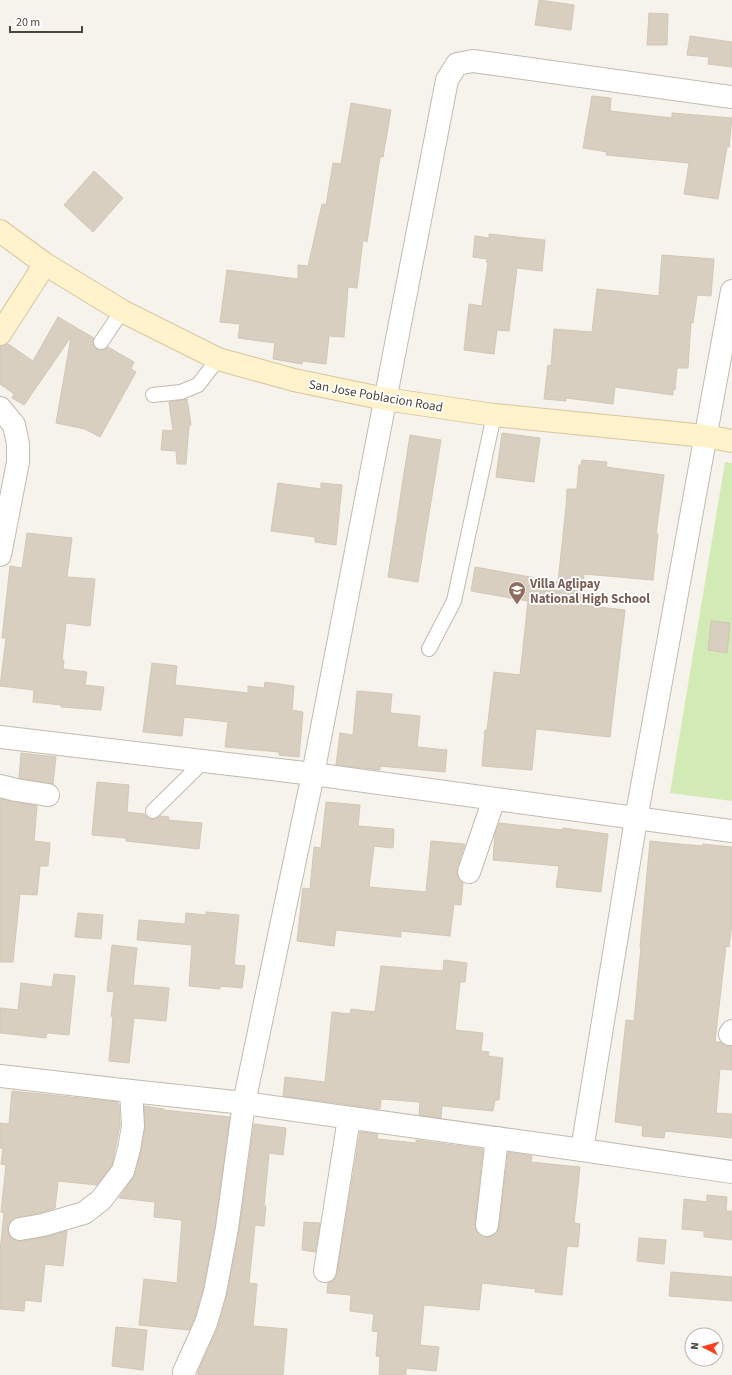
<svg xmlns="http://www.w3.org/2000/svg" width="732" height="1375" font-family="'Source Sans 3',sans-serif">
  <rect width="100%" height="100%" fill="#f6f3ec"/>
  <path fill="#d2eab5" d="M 725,462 L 732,463 L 732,801 L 670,793 Z"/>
  <g fill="#d8cfc1" stroke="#d3c7b4">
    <path d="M 539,0 L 574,5 L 571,30 L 535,25 Z"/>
    <path d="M 649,13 L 668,14 L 667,45 L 647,45 Z"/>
    <path d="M 690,36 L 732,42 L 732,67 L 708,64 L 709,57 L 687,55 Z"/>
    <path d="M 592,96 L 611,98 L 610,111 L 672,118 L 672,113 L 732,118 L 729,147 L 727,147 L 718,199 L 684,194 L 689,163 L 606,155 L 607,152 L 583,148 Z"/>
    <path d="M 351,103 L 391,110 L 383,157 L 380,157 L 367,242 L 363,240 L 357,288 L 348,287 L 344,337 L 329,336 L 326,364 L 302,361 L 302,364 L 273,359 L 275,343 L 238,338 L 240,324 L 220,322 L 227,270 L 298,279 L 298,265 L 308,266 L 322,204 L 326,205 L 333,163 L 341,164 Z"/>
    <path d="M 94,171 L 123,198 L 93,232 L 64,205 Z"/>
    <path d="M 489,234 L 545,240 L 542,271 L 517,268 L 509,331 L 497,330 L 494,354 L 464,350 L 469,304 L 482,306 L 488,262 L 486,262 L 487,259 L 473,257 L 475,236 L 489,238 Z"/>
    <path d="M 662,255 L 714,259 L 711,296 L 697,295 L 693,323 L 691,322 L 688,368 L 677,368 L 675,390 L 673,389 L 673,395 L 615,387 L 613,404 L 566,398 L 566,401 L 544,399 L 548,365 L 551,366 L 554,329 L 592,332 L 597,289 L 659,296 Z"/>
    <path d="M 58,317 L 94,338 L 93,345 L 97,349 L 104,350 L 108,347 L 134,362 L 131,369 L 136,372 L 100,437 L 85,429 L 56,423 L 71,337 L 24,405 L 12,398 L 14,394 L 0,384 L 0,346 L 8,344 L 33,361 Z"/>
    <path d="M 187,399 L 191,425 L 189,425 L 186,464 L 177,464 L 176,451 L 161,450 L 163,430 L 173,431 L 169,402 Z"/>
    <path d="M 502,433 L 540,438 L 534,482 L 496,477 Z"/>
    <path d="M 410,435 L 441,440 L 418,582 L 388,577 Z"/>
    <path d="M 582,460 L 607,462 L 606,467 L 664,475 L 656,534 L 658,534 L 653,580 L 584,574 L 581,605 L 625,610 L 610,737 L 536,729 L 532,770 L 482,766 L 485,730 L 487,730 L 494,672 L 520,675 L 528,601 L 471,591 L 475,567 L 558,582 L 566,507 L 567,489 L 577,489 L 579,465 L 581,465 Z"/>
    <path d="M 278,483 L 321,489 L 321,483 L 342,485 L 336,545 L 315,542 L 315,537 L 271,531 Z"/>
    <path d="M 27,533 L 72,538 L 67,577 L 95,579 L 90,626 L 66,623 L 62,660 L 64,660 L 63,669 L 87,672 L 85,685 L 104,687 L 101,710 L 61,707 L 61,705 L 33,702 L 34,690 L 0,686 L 6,638 L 2,638 L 10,566 L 22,568 Z"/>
    <path d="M 711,621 L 730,623 L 727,653 L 708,650 Z"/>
    <path d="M 152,663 L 177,666 L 175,685 L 248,693 L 248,686 L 264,688 L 265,682 L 294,686 L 292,710 L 303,712 L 299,757 L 279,755 L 279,752 L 225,747 L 228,722 L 184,717 L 182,736 L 143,732 Z"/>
    <path d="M 357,691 L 392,694 L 390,713 L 420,716 L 417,747 L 447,750 L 445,772 L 380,766 L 380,770 L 336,765 L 340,733 L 353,735 Z"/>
    <path d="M 21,753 L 56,757 L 53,784 L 19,778 Z"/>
    <path d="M 97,782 L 129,785 L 127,812 L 145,814 L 147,817 L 151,819 L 155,819 L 160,816 L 169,817 L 168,820 L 202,823 L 199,849 L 126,841 L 126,838 L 92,835 Z"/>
    <path d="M 0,799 L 37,806 L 34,841 L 50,843 L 48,866 L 40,866 L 37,895 L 20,894 L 13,962 L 0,962 Z"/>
    <path d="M 326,802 L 360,805 L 358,826 L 394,829 L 393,848 L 374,846 L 369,887 L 426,892 L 431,841 L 465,844 L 457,868 L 457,875 L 459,880 L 463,883 L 461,905 L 454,904 L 450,936 L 401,931 L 401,937 L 336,930 L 334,946 L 297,941 L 303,888 L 310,889 L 314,847 L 321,848 Z"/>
    <path d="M 499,823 L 563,830 L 563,828 L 608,834 L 601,892 L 556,887 L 559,866 L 493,860 L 495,834 Z"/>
    <path d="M 650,841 L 679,844 L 703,846 L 703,844 L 732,847 L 732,923 L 729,947 L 726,946 L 715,1042 L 721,1042 L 729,1046 L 732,1046 L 732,1070 L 720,1069 L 716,1113 L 732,1114 L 732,1138 L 665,1131 L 664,1138 L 642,1136 L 643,1126 L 615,1122 L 626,1020 L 634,1021 L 641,947 L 640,947 Z"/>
    <path d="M 206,912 L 239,915 L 234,965 L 245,966 L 242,988 L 220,986 L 220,989 L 189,986 L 192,945 L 137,940 L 139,920 L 185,924 L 186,913 L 206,915 Z"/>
    <path d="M 78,913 L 103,915 L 101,939 L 75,937 Z"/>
    <path d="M 112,945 L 137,948 L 133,985 L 169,988 L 166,1021 L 134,1018 L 129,1063 L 109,1061 L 113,1017 L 111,1016 L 114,992 L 107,991 Z"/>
    <path d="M 444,960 L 467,963 L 465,982 L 460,982 L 455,1030 L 483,1033 L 481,1051 L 489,1052 L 488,1056 L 503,1058 L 499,1100 L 495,1100 L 493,1111 L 442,1106 L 441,1118 L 419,1115 L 420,1102 L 381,1099 L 380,1109 L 283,1096 L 285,1077 L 325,1082 L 332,1012 L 350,1014 L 351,1009 L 375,1012 L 381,966 L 443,971 Z"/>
    <path d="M 54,974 L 75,976 L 69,1035 L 47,1033 L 46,1038 L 0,1033 L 0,1008 L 18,1010 L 21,983 L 52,987 Z"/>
    <path d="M 12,1091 L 118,1102 L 118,1103 L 119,1104 L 120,1125 L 112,1165 L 97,1185 L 58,1181 L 55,1208 L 40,1213 L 17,1217 L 12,1220 L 8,1224 L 8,1232 L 11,1237 L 16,1241 L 22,1241 L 45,1237 L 67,1231 L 63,1266 L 45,1264 L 41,1302 L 25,1300 L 24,1311 L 0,1309 L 0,1251 L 4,1213 L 1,1212 L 6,1165 L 1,1164 L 3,1148 L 0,1148 L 0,1123 L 9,1124 Z"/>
    <path d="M 144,1106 L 164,1109 L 164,1110 L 230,1117 L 215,1226 L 203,1289 L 194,1319 L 189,1330 L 139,1325 L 144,1279 L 177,1283 L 182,1220 L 154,1217 L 155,1202 L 119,1198 L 135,1174 L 141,1152 L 145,1128 Z"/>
    <path d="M 254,1124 L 286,1128 L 283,1155 L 269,1153 L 264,1206 L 266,1206 L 264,1226 L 255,1225 L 249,1283 L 257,1284 L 253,1326 L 287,1329 L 283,1375 L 198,1375 L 198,1371 L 218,1327 L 227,1294 L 239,1230 Z"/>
    <path d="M 360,1132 L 378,1134 L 377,1139 L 416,1143 L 416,1140 L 483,1149 L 475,1224 L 476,1230 L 479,1235 L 485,1237 L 492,1236 L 497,1233 L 499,1227 L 508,1152 L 532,1156 L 531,1162 L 580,1167 L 574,1223 L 580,1224 L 578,1247 L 567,1246 L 562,1295 L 535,1292 L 536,1289 L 482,1283 L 479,1310 L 424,1305 L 420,1345 L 439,1347 L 436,1371 L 406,1368 L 406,1375 L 379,1375 L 380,1357 L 376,1356 L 378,1332 L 372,1331 L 374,1314 L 350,1311 L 351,1295 L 327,1293 L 328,1283 L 334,1279 L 337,1273 Z"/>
    <path d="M 707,1195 L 727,1197 L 726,1211 L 732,1211 L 732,1240 L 704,1237 L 704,1231 L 682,1229 L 684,1199 L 707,1202 Z"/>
    <path d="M 304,1222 L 320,1223 L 315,1252 L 302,1250 Z"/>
    <path d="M 639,1238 L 666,1240 L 664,1264 L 637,1261 Z"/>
    <path d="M 671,1272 L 732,1277 L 732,1301 L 669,1296 Z"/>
    <path d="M 116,1327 L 147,1330 L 143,1370 L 112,1366 Z"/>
  </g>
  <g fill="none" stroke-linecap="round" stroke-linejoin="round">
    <defs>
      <g id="lane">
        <path d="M 101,342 L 122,311"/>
        <path d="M 153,395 L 181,392 L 198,385 L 218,359"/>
        <path d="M 429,649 L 454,601 L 494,415"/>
        <path d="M 153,811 L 203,762"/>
      </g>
      <g id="street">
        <path d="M 0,408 L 14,425 L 18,444 L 18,462 L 0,555"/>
        <path d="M 0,737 L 313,774 L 732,831"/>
        <path d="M 0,786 L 16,790 L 48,795"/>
        <path d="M 469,872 L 494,799"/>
        <path d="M 730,1034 L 732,1031"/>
        <path d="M 0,1076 L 131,1091 L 244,1103 L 582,1150 L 732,1172"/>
        <path d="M 582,1150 L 636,819 L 732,291"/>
        <path d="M 487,1225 L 497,1138"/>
        <path d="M 20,1229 L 43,1225 L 84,1213 L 101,1200 L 123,1171 L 129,1149 L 133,1126 L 131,1091"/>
        <path d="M 325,1271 L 349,1118"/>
        <path d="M 184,1372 L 206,1323 L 215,1292 L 227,1228 L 244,1103 L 313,774 L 447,80 L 457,64 L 473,61 L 732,97"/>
      </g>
      <g id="secondary">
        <path d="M 0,231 L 45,264 L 122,311 L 218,359 L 294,380 L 385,399 L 494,415 L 705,436 L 732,441"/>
        <path d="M 0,334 L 45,264"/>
      </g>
    </defs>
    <use href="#lane" stroke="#c2bbae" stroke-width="16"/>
    <use href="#street" stroke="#c2bbae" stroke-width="24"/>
    <use href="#secondary" stroke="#d6c79b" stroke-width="24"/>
    <use href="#lane" stroke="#fff" stroke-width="14"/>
    <use href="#street" stroke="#fff" stroke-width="22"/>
    <use href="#secondary" stroke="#fff3cd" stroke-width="22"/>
  </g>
  <defs>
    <symbol id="school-pin" viewBox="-11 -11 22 30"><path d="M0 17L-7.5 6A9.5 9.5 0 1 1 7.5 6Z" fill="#8d6e63" stroke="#fff"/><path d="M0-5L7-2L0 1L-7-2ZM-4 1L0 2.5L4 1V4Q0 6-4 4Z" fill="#fff"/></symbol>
  </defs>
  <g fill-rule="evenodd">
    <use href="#school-pin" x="507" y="580" width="20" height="27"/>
  </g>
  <g text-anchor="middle" stroke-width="3.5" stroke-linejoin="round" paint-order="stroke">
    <g font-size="13" fill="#4b4439" stroke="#fff">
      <text transform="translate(376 395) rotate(10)" y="5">San Jose Poblacion Road</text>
    </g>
    <g font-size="13" font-weight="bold" fill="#785e54" stroke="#fff" text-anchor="start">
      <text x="530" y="588">Villa Aglipay<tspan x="530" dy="15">National High School</tspan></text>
    </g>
  </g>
  <g transform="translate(704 1347) rotate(276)"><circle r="19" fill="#ffffff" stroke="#b7b4b0"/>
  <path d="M0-3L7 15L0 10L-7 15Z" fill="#fc3f1d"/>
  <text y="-6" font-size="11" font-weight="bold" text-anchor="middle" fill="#4b4439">N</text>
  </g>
  <path d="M10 26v6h72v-6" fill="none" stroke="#4b4439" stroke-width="2"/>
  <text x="16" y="26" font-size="12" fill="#4b4439" stroke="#ffffff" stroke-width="3" paint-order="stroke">20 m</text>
</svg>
